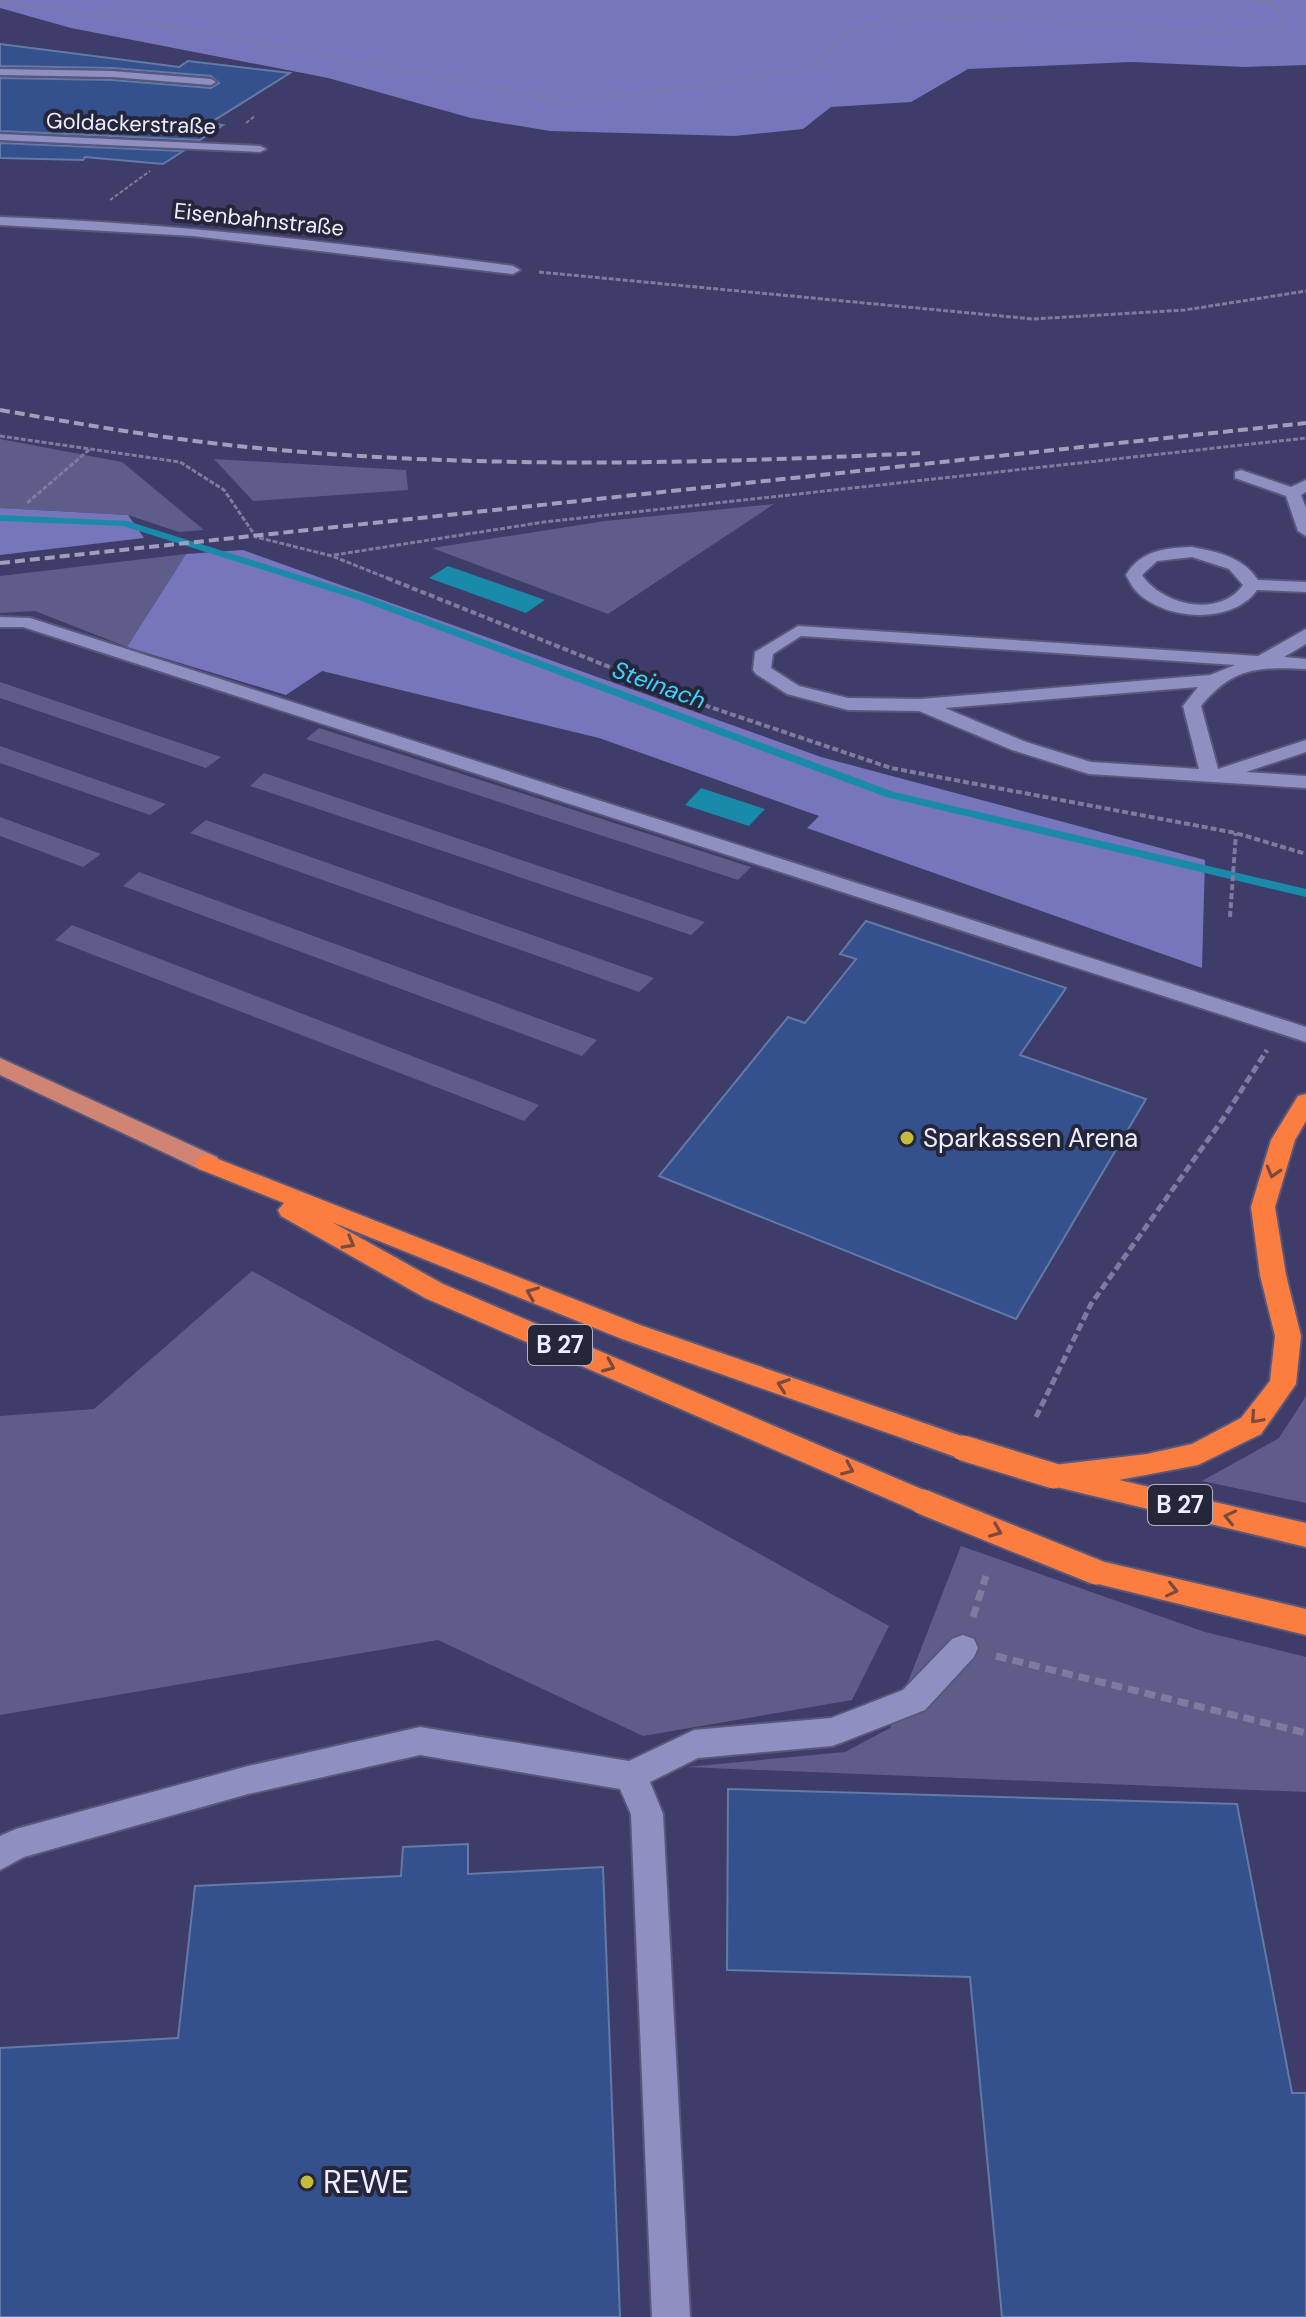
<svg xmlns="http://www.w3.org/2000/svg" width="1306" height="2317" font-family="'DM Sans',sans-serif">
  <rect width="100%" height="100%" fill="#3e3c69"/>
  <g fill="#5e5d89">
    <path d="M 0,439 L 122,462 L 204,530 L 179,532 L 128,515 L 0,508 Z"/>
    <path d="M 214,459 L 406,470 L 408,490 L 253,501 Z"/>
    <path d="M 774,504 L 608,614 L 432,548 L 605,521 Z"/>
    <path d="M 186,554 L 127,647 L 35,611 L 0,613 L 0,576 Z"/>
    <path d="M 0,682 L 221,757 L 206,768 L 0,698 Z"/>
    <path d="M 319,728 L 751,867 L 738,880 L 306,739 Z"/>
    <path d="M 0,746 L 166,804 L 150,815 L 0,763 Z"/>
    <path d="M 264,773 L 705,922 L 691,935 L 250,786 Z"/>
    <path d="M 0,817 L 101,854 L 83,867 L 0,836 Z"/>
    <path d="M 206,820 L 654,978 L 639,992 L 190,833 Z"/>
    <path d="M 139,872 L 597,1040 L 582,1056 L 123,886 Z"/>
    <path d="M 72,925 L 539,1105 L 524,1121 L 55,940 Z"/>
    <path d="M 252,1271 L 889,1626 L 852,1700 L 643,1736 L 438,1640 L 0,1715 L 0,1416 L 94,1409 Z"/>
    <path d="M 1306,1396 L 1306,1503 L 1202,1481 L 1279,1438 Z"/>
    <path d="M 961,1546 L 1205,1632 L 1306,1657 L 1306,1792 L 686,1767 L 845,1752 L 890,1728 Z"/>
  </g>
  <g fill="#7775bb">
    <path d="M 0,0 L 1306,0 L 1306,65 L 1245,67 L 1132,62 L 968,69 L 911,102 L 831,107 L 803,129 L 734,136 L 550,131 L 471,118 L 328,78 L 71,28 L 0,8 Z"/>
    <path d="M 0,508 L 128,515 L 144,538 L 0,555 Z"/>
    <path d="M 243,550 L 821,757 L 1205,860 L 1202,968 L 807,828 L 819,816 L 599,738 L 322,671 L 286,695 L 127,647 L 186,554 Z"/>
  </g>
  <g fill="#1a8aab">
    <path d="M 448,566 L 545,600 L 526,613 L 429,578 Z"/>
    <path d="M 701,788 L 765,809 L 749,826 L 685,805 Z"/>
  </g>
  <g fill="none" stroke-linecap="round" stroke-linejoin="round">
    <path fill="#1a8aab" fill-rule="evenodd" d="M 0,515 L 127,521 L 367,596 L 894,792 L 1306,889 L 1306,897 L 886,797 L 359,600 L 123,526 L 0,521 Z"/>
  </g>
  <g fill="#35518d" stroke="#6379a7" stroke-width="2">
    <path d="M 0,44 L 179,67 L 188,61 L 290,73 L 210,123 L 223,125 L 200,140 L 0,131 L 0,78 L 112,80 L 211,88 L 219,83 L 211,76 L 112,68 L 0,66 Z"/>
    <path d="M 0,143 L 183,151 L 163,164 L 85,157 L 83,160 L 0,158 Z"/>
    <path d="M 866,921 L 1066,988 L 1020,1055 L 1146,1099 L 1016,1319 L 659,1176 L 788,1017 L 805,1023 L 856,959 L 840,954 Z"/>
    <path d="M 728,1789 L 1237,1804 L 1292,2093 L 1306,2093 L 1306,2317 L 1002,2317 L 970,1977 L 727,1970 Z"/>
    <path d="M 468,1844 L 468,1874 L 603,1867 L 620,2317 L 0,2317 L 0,2048 L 178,2038 L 195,1886 L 401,1876 L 403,1847 Z"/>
  </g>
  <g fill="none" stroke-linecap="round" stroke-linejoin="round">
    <defs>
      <g id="minor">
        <path d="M 0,69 L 112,71 L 211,79 L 216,82 L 211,85 L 112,77 L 0,75 Z"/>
        <path d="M 0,134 L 260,146 L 266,149 L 260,152 L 0,140 Z"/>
        <path d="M 0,217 C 172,223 342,243 513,266 L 520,270 L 513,274 L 193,236 L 0,225 Z"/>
        <path d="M 1241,470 L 1291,487 L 1306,480 L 1306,492 L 1301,495 L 1306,508 L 1306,536 L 1298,531 L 1286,496 L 1235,478 L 1235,472 Z"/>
        <path d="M 1192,547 C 1218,552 1243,557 1258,580 L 1306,582 L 1306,592 L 1257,590 C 1233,625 1164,621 1136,591 C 1132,587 1129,580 1126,575 C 1141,550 1165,548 1192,547 ZM 1192,557 L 1229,569 L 1243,585 C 1220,618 1163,606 1142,575 L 1157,561 Z"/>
        <path d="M 0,617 L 30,618 L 1306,1027 L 1306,1042 L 23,627 L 0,627 Z"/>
        <path d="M 798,626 L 1258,656 L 1306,629 L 1306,644 L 1284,657 L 1306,659 L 1306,669 C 1258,667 1233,667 1201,706 L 1218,769 L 1306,740 L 1306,752 L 1246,772 L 1306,776 L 1306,788 L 1089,774 L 1012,750 L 919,711 L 848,710 L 787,694 L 756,674 L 753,670 L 755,652 ZM 801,636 L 1235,665 L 1210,675 L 920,699 L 848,698 L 799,686 L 771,668 L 773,654 ZM 1198,687 L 1183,706 L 1199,769 L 1091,762 L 1026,742 L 945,708 Z"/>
        <path d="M 963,1635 L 974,1639 L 978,1648 L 974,1657 L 925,1710 L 843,1742 L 832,1746 L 698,1758 L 650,1782 L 663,1814 L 690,2317 L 652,2317 L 631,1814 L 620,1789 L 420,1755 L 248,1794 L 24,1857 L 0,1870 L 0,1836 L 16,1829 L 248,1766 L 420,1727 L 629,1761 L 694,1730 L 831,1718 L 903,1690 L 952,1639 Z"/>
      </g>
      <path id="major" d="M 0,1058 L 217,1157 L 220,1163 L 217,1169 L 208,1171 L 199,1169 L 0,1075 Z"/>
      <g id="highway">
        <path d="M 1306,1094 L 1306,1121 L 1295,1140 L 1275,1207 L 1286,1275 L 1301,1336 L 1296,1384 L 1261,1434 L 1198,1465 L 1119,1480 L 1306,1523 L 1306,1547 L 1044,1484 L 1040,1476 L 1044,1468 L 1054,1465 L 1147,1454 L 1192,1444 L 1241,1418 L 1270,1381 L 1275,1336 L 1260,1275 L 1251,1207 L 1271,1140 L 1298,1096 Z"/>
        <path d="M 208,1155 L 640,1325 L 973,1440 L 977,1448 L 973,1456 L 963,1459 L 953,1456 L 622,1339 L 332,1222 L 443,1284 L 933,1494 L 937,1502 L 933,1510 L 923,1514 L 913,1510 L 425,1298 L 281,1216 L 278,1210 L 284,1203 L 199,1169 L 196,1163 L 199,1157 Z"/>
        <path d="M 1096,1560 L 1306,1609 L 1306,1635 L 1086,1581 L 1081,1572 L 1086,1563 Z"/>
      </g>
    </defs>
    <use href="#minor" stroke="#59577b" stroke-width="4"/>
    <use href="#major" stroke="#59577b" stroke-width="4"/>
    <use href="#highway" stroke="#59577b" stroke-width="4"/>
    <g stroke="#7d7c9f" stroke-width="2" stroke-dasharray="4 2" stroke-linecap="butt">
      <path d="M 0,1 L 203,31 L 569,103 L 800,71 L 817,66 L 847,32 L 887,21 L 925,17 L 994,17 L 1217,33 L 1284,27 L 1285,16 L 1271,3 L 1254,0"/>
      <path d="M 246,123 L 255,116"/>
      <path d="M 110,200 L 150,171"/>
    </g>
    <g stroke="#7d7c9f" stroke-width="3" stroke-dasharray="5 2" stroke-linecap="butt">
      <path d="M 539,272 L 1033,319 L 1185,310 L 1306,291"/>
      <path d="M 0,436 L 180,462 L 224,490 L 256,537 L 332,556 L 392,580"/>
      <path d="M 27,503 L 90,449"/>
      <path d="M 334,555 L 544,522 L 1306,438"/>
    </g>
    <g stroke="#7d7c9f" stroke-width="4" stroke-dasharray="6 3" stroke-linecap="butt">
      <path d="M 387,578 L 707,706 L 891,768 L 1236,833 L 1306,854"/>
      <path d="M 1230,917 L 1236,833"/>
    </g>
    <path stroke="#7d7c9f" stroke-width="5" stroke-dasharray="8 4" stroke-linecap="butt" d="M 1036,1417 L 1091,1304 L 1225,1116 L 1267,1050"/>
    <g stroke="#7d7c9f" stroke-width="7" stroke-dasharray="11 6" stroke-linecap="butt">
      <path d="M 973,1617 L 986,1576"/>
      <path d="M 996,1656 L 1306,1733"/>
    </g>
    <use href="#minor" fill="#8f8fc2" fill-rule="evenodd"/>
    <use href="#major" fill="#d08474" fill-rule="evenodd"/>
    <use href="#highway" fill="#fb7d40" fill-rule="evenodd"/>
    <g stroke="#9f9fbc" stroke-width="4" stroke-dasharray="10 5" stroke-linecap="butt">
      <path d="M 0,410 C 86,425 172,440 258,448 C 478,469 700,464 920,453"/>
      <path d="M 0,563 L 1306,423"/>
    </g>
    <defs>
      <g id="highway-bridge">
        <path d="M 963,1448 L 1054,1476"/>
        <path d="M 923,1502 L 1096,1572"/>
      </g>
    </defs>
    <use href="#highway-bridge" stroke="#59577b" stroke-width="29" stroke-linecap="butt"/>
    <use href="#highway-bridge" stroke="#fb7d40" stroke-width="25"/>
  </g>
  <defs><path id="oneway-chevron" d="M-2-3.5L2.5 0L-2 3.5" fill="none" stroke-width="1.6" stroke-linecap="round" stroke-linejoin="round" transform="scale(2)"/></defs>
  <g stroke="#7b493d">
    <use href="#oneway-chevron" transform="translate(1273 1172) rotate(106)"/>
    <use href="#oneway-chevron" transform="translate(349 1243) rotate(29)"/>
    <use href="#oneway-chevron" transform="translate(532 1293) rotate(-158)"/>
    <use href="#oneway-chevron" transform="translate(609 1366) rotate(23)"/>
    <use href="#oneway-chevron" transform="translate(783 1385) rotate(-161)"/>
    <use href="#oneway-chevron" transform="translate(1256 1418) rotate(132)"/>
    <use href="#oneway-chevron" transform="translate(848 1469) rotate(23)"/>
    <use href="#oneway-chevron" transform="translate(1230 1517) rotate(-167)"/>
    <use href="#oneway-chevron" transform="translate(996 1531) rotate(22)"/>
    <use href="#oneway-chevron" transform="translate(1172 1590) rotate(13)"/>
  </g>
  <g fill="#c7bb3c" stroke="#26263b" stroke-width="3">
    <circle cx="907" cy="1138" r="8"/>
    <circle cx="307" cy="2182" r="8"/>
  </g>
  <g text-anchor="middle" stroke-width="8" stroke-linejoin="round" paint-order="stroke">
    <g font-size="22" fill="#edeeff" stroke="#26263b">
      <text transform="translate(131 123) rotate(2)" y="8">Goldackerstraße</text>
      <text transform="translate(259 219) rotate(6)" y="8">Eisenbahnstraße</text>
    </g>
    <g font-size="24" font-style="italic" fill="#3fd0fe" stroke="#26263b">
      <text transform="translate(659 685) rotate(20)" y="8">Steinach</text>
    </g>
    <g fill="#26263b" stroke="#b1b2c4" stroke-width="2">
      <rect x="528" y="1325" width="64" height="40" rx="6"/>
      <rect x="1148" y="1485" width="64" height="40" rx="6"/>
    </g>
    <g font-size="24" font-weight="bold" fill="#edeeff">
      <text x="560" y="1353">B 27</text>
      <text x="1180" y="1513">B 27</text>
    </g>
    <g font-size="26" fill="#edeeff" stroke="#26263b" text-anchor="start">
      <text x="923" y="1147">Sparkassen Arena</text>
    </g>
    <g font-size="32" fill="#edeeff" stroke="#26263b" text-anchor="start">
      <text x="323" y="2193">REWE</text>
    </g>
  </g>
</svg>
